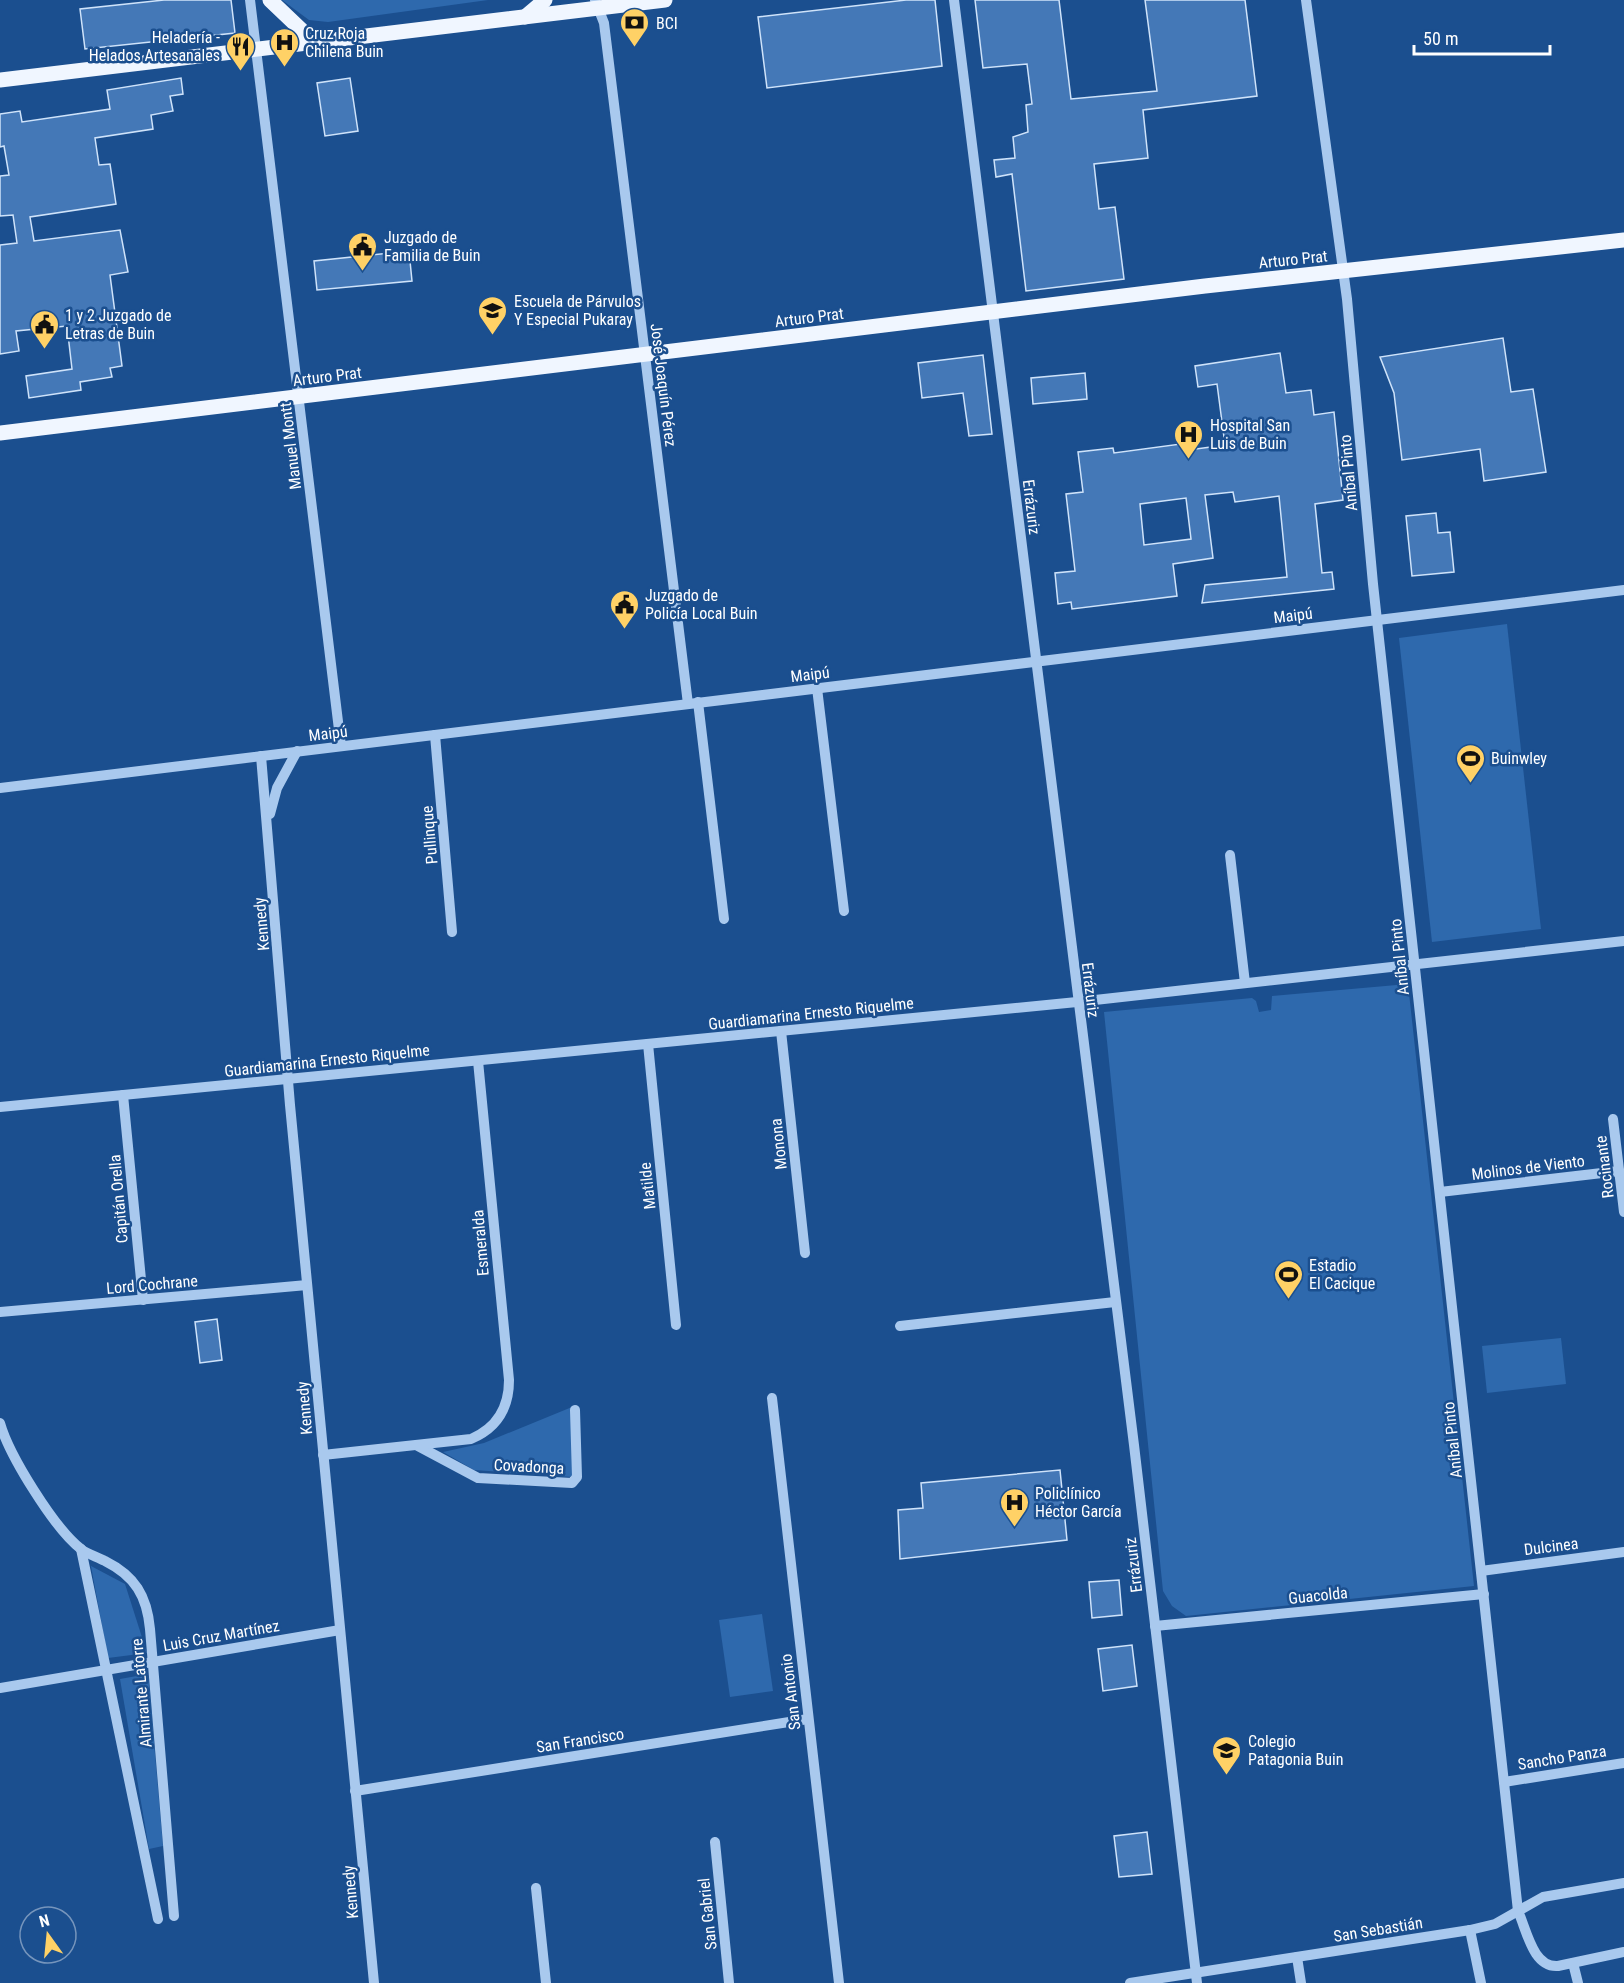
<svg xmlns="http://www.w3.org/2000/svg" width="1624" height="1983" font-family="'Roboto Condensed',sans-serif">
  <rect width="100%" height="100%" fill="#1b4f8f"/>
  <g fill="#2e69ad">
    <path d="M 282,0 L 488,0 L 328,22 L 309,20 Z"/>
    <path d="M 1507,624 L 1541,929 L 1432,942 L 1399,638 Z"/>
    <path d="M 1408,984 L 1474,1586 L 1186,1616 L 1172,1606 L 1163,1591 L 1104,1012 L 1252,998 L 1256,1001 L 1259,1012 L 1271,1010 L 1272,996 Z"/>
    <path d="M 1561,1338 L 1566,1384 L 1487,1393 L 1482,1346 Z"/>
    <path d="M 572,1407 L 572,1477 L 474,1470 L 443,1452 L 484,1443 Z"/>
    <path d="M 91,1566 L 125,1584 L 147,1653 L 108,1658 Z"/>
    <path d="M 762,1614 L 773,1691 L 730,1697 L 719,1620 Z"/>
    <path d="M 148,1674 L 163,1846 L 149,1849 L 120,1679 Z"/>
  </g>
  <g fill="#4478b7" stroke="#cfe3fa" stroke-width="1.5" fill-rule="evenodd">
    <path d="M 164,0 L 231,0 L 235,33 L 85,49 L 80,9 Z"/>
    <path d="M 906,0 L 935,0 L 942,66 L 767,88 L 758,17 Z"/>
    <path d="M 975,0 L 1059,0 L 1071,99 L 1157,91 L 1145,0 L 1245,0 L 1257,96 L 1143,110 L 1148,158 L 1094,164 L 1099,209 L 1115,207 L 1124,279 L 1026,291 L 1012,174 L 996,177 L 994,160 L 1015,158 L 1013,137 L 1028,132 L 1026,105 L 1032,104 L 1027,64 L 983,68 Z"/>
    <path d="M 181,78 L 183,94 L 170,96 L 173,111 L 151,115 L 153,129 L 95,138 L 99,165 L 110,164 L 116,204 L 30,217 L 34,241 L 120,230 L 128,272 L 110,275 L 122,366 L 110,368 L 112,377 L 80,382 L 81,390 L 29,398 L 26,376 L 72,369 L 67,326 L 16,331 L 19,351 L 0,354 L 0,245 L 17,243 L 13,215 L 0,216 L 0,176 L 9,175 L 4,146 L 0,147 L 0,114 L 20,111 L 22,122 L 110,109 L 107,90 Z"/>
    <path d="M 350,78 L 358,131 L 325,136 L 317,83 Z"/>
    <path d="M 409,251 L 412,281 L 317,290 L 314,261 Z"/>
    <path d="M 1503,338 L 1511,392 L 1533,389 L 1546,472 L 1484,481 L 1480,449 L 1402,460 L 1394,393 L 1380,357 Z"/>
    <path d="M 1280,353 L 1286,393 L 1311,390 L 1314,415 L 1334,412 L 1343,500 L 1315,504 L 1322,573 L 1332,572 L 1334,589 L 1202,603 L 1205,585 L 1287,577 L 1279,496 L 1235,502 L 1233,492 L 1205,495 L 1213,558 L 1173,564 L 1177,596 L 1072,609 L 1071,602 L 1058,604 L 1055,573 L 1075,571 L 1066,494 L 1083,492 L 1078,452 L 1113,448 L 1114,453 L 1188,443 L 1189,450 L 1225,445 L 1217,384 L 1198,387 L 1195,366 ZM 1186,498 L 1191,539 L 1144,545 L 1140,504 Z"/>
    <path d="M 983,355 L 992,434 L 969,436 L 963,393 L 922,398 L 918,363 Z"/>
    <path d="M 1085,373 L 1087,399 L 1033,404 L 1031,378 Z"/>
    <path d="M 1436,513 L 1438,533 L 1450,532 L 1454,572 L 1412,576 L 1406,516 Z"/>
    <path d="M 217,1319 L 222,1360 L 200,1363 L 195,1322 Z"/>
    <path d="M 1060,1470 L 1067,1540 L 900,1559 L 898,1510 L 923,1508 L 921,1483 Z"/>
    <path d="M 1119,1580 L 1122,1615 L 1092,1618 L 1089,1582 Z"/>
    <path d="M 1132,1645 L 1137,1686 L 1103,1691 L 1098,1649 Z"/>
    <path d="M 1147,1832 L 1152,1874 L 1119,1877 L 1114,1836 Z"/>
  </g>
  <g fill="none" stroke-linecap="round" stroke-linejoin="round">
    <g stroke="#a9c9ee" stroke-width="10">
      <path d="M 250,0 L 341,746"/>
      <path d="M 595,0 L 604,23 L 688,704"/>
      <path d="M 954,0 L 1134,1445 L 1197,1983"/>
      <path d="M 1306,0 L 1347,299 L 1373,584 L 1518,1911 C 1527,1931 1533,1968 1558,1966 L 1624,1952"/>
      <path d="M 817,688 L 844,911"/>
      <path d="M 698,702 L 724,919"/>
      <path d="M 435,735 L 452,932"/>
      <path d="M 261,756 L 290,1105 L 374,1983"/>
      <path d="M 0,788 L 1624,590"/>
      <path d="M 270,814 L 277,788 L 297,751"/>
      <path d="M 1230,855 L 1245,983"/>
      <path d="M 781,1031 L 805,1253"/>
      <path d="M 648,1044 L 676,1325"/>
      <path d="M 123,1095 L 143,1300"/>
      <path d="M 0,1107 L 1077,1002 L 1624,941"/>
      <path d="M 1613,1119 L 1624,1212"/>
      <path d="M 1440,1192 L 1619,1171"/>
      <path d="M 0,1312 L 307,1285"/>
      <path d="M 900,1326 L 1115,1302"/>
      <path d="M 772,1398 L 839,1983"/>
      <path d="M 0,1423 C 9,1455 54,1528 81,1549 C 87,1554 98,1557 105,1561 C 135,1576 147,1596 150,1629 L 174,1916"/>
      <path d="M 418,1446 L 478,1478 L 572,1483 L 577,1477 L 575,1410"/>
      <path d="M 323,1455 L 471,1439 C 497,1428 509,1408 509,1380 L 478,1061"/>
      <path d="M 81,1549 L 158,1919"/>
      <path d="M 1481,1571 L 1624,1552"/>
      <path d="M 1155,1626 L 1484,1594"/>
      <path d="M 0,1688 L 340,1630"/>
      <path d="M 1504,1782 L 1624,1763"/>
      <path d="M 355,1791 L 808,1719"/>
      <path d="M 715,1842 L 729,1983"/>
      <path d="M 536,1888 L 546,1983"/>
      <path d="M 1470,1930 L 1481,1983"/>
      <path d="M 1297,1957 L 1301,1983"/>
      <path d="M 1573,1963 L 1578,1983"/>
      <path d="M 1130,1983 L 1470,1930 L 1495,1924 L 1543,1897 L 1624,1883"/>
    </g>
    <g stroke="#f0f6ff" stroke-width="15">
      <path d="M 270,0 L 313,41"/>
      <path d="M 525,17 L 545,0"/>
      <path d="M 0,80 L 665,0"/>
      <path d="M 0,433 L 1205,286 L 1624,240"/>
    </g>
  </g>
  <defs>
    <symbol id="bank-pin" viewBox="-11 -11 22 30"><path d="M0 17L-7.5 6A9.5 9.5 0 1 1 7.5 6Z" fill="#ffd166" stroke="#1b4f8f"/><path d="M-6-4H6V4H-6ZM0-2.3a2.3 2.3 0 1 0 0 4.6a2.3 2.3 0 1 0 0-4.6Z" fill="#111"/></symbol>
    <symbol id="hospital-pin" viewBox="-11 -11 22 30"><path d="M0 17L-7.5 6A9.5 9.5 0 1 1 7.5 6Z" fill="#ffd166" stroke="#1b4f8f"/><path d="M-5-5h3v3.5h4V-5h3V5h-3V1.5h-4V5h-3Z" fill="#111"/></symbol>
    <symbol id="restaurant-pin" viewBox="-11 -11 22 30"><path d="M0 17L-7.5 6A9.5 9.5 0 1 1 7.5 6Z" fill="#ffd166" stroke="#1b4f8f"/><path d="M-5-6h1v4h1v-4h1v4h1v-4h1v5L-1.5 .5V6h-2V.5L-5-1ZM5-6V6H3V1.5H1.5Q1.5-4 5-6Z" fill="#111"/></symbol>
    <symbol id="civic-pin" viewBox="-11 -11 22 30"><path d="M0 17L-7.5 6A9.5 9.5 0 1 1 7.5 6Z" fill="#ffd166" stroke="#1b4f8f"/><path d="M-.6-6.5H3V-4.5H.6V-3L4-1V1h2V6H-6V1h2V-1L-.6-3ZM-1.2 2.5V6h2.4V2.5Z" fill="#111"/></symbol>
    <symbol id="school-pin" viewBox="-11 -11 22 30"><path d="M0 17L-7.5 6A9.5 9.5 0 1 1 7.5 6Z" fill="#ffd166" stroke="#1b4f8f"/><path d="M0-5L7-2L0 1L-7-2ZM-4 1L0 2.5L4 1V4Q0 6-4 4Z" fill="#111"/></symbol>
    <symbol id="stadium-pin" viewBox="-11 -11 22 30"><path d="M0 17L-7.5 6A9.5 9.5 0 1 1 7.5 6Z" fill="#ffd166" stroke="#1b4f8f"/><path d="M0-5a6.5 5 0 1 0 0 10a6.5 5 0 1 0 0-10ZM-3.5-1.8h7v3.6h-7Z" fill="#111"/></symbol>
  </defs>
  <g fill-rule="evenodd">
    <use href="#bank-pin" x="618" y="6" width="33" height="45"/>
    <use href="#hospital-pin" x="268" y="26" width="33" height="45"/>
    <use href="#restaurant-pin" x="224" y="30" width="33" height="45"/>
    <use href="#civic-pin" x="346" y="230" width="33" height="45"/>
    <use href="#school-pin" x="476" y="294" width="33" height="45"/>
    <use href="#civic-pin" x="28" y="308" width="33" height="45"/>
    <use href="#hospital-pin" x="1172" y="418" width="33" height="45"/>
    <use href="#civic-pin" x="608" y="588" width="33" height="45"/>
    <use href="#stadium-pin" x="1454" y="742" width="33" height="45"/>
    <use href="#stadium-pin" x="1272" y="1258" width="33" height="45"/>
    <use href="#hospital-pin" x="998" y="1486" width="33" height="45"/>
    <use href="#school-pin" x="1210" y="1734" width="33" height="45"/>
  </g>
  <g text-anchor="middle" stroke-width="5" stroke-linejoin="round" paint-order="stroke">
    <g font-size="16" fill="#fff" stroke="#1b4f8f" text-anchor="start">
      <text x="656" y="29">BCI</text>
      <text x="305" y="39">Cruz Roja<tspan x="305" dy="18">Chilena Buin</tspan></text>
      <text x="220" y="43" text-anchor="end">Heladería -<tspan x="220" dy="18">Helados Artesanales</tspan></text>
      <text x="384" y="243">Juzgado de<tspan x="384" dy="18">Familia de Buin</tspan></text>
      <text x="514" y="307">Escuela de Párvulos<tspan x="514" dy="18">Y Especial Pukaray</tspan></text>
      <text x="65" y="321">1 y 2 Juzgado de<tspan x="65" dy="18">Letras de Buin</tspan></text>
      <text x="1210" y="431">Hospital San<tspan x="1210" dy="18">Luis de Buin</tspan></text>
      <text x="645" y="601">Juzgado de<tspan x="645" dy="18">Policía Local Buin</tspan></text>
      <text x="1491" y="764">Buinwley</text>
      <text x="1309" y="1271">Estadio<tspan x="1309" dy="18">El Cacique</tspan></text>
      <text x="1035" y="1499">Policlínico<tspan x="1035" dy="18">Héctor García</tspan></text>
      <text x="1248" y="1747">Colegio<tspan x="1248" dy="18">Patagonia Buin</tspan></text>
    </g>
    <g font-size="16" fill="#fff" stroke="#1b4f8f">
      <text transform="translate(1293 259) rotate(-6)" y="6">Arturo Prat</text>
      <text transform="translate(809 317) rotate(-7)" y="6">Arturo Prat</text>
      <text transform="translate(327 376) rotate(-7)" y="6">Arturo Prat</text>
      <text transform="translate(664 385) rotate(83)" y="6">José Joaquín Pérez</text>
      <text transform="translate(290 446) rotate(-97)" y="6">Manuel Montt</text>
      <text transform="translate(1348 473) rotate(-95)" y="6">Aníbal Pinto</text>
      <text transform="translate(1032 507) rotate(83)" y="6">Errázuriz</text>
      <text transform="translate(1293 615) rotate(-7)" y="6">Maipú</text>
      <text transform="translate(810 674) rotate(-7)" y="6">Maipú</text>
      <text transform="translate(328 733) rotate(-7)" y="6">Maipú</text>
      <text transform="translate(429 835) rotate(-95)" y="6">Pullinque</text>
      <text transform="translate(261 924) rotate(-95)" y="6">Kennedy</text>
      <text transform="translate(1399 957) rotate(-96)" y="6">Aníbal Pinto</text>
      <text transform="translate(1091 990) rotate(83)" y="6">Errázuriz</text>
      <text transform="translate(811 1013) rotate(-6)" y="6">Guardiamarina Ernesto Riquelme</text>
      <text transform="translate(327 1060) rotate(-6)" y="6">Guardiamarina Ernesto Riquelme</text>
      <text transform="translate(778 1144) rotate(-96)" y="6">Monona</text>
      <text transform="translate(1528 1167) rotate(-7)" y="6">Molinos de Viento</text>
      <text transform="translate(1604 1167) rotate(-97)" y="6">Rocinante</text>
      <text transform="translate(647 1186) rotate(-96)" y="6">Matilde</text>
      <text transform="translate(118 1199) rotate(-95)" y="6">Capitán Orella</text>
      <text transform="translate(480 1243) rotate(-95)" y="6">Esmeralda</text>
      <text transform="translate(152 1284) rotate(-5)" y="6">Lord Cochrane</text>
      <text transform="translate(304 1408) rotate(-95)" y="6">Kennedy</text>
      <text transform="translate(1452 1440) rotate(-96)" y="6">Aníbal Pinto</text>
      <text transform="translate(529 1466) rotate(3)" y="6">Covadonga</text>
      <text transform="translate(1551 1546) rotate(-7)" y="6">Dulcinea</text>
      <text transform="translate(1133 1565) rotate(-97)" y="6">Errázuriz</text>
      <text transform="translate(1318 1595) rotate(-6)" y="6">Guacolda</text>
      <text transform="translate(221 1635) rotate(-10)" y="6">Luis Cruz Martínez</text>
      <text transform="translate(790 1692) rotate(-97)" y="6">San Antonio</text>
      <text transform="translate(141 1693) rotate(-95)" y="6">Almirante Latorre</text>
      <text transform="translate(580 1740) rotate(-9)" y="6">San Francisco</text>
      <text transform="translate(1562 1757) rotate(-9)" y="6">Sancho Panza</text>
      <text transform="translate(350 1892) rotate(-95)" y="6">Kennedy</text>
      <text transform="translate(707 1914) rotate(-96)" y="6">San Gabriel</text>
      <text transform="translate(1378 1929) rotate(-9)" y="6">San Sebastián</text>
    </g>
  </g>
  <g transform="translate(48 1935) rotate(345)"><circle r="28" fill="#1b4f8f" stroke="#7695bc" stroke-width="1.5"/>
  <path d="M0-4.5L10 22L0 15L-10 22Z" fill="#ffd166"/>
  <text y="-9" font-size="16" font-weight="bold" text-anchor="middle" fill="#ffffff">N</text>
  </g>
  <path d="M1414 45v9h136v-9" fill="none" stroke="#ffffff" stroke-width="3"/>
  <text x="1423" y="45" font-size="18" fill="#ffffff" stroke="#1b4f8f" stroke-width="4.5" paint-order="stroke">50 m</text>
</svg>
